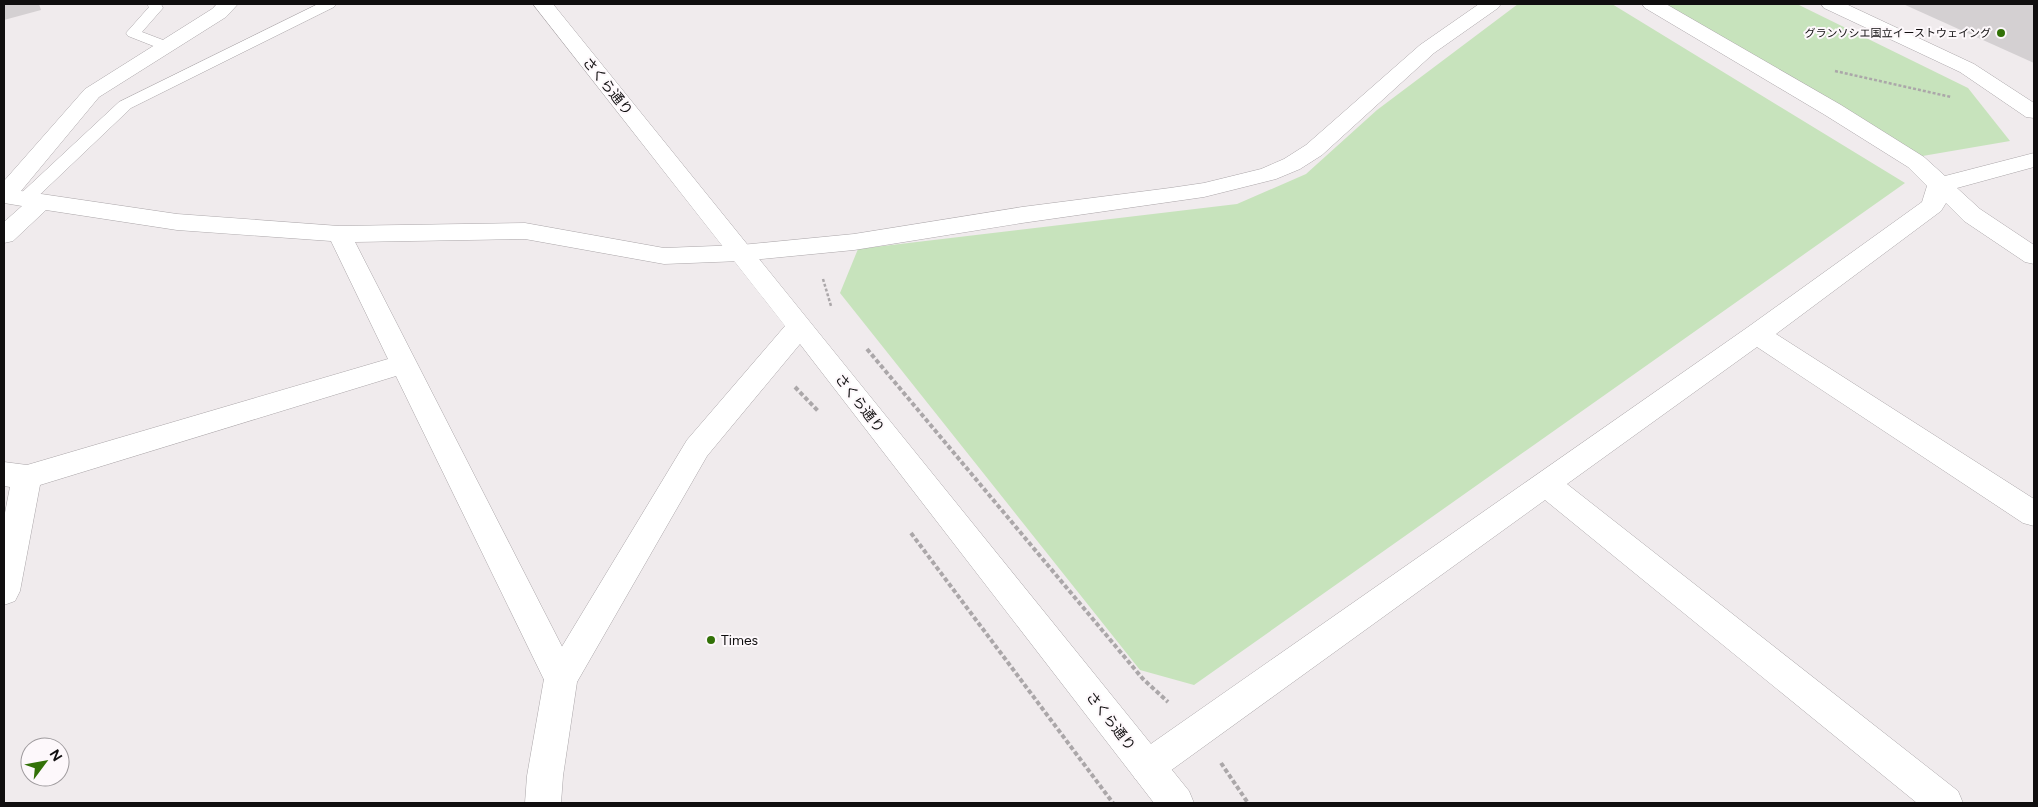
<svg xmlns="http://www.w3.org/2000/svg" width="2038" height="807" font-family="Figtree,'Noto Sans JP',sans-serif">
  <rect width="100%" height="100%" fill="#f0ebed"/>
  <g fill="#c7e3bc">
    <path d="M 1518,4 L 1612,4 L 1905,183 L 1194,685 L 1140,670 L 840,293 L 858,249 L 1237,204 L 1306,174 L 1377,110 Z"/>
    <path d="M 1647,4 L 1797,4 L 1968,88 L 2010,141 L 1905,159 Z"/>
  </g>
  <g fill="#d4d0d2">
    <path d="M 4,4 L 39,4 L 41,10 L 4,20 Z"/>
    <path d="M 1903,4 L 2034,4 L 2034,63 Z"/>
  </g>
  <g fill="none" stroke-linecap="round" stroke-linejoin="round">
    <defs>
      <g id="lane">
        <path d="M 147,4 L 161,4 L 163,8 L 142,32 L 171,43 L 173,46 L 171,49 L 161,49 L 128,36 L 126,33 L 149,7 Z"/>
        <path d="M 318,4 L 336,4 L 334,7 L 131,108 L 30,204 L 24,206 L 18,204 L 16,200 L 18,196 L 119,102 Z"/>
      </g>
      <g id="street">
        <path d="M 217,4 L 238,4 L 226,17 L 99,97 L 21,191 L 177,214 L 339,226 L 525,223 L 664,248 L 741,245 L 854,234 L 1022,207 L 1170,188 L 1204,183 L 1261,169 L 1284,159 L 1306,145 L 1420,45 L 1479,4 L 1501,4 L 1498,8 L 1434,53 L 1322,155 L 1300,169 L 1276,179 L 1204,197 L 1022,223 L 854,250 L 741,261 L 664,264 L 525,239 L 355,242 L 573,668 L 578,679 L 573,690 L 561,694 L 549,690 L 396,376 L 40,485 L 20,591 L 15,601 L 4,605 L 4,518 L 10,487 L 4,486 L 4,462 L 27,465 L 388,359 L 331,241 L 177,230 L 46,210 L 13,241 L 4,243 L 4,222 L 22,206 L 4,203 L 4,181 L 85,89 L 212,9 Z"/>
        <path d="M 1642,4 L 1666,4 L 1841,105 L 1924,157 L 1945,176 L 2034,153 L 2034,167 L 1957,188 L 1980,209 L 2034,245 L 2034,264 L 2025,262 L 1964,221 L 1946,203 L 1941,211 L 1776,334 L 2034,499 L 2034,526 L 2023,523 L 1757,347 L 1567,484 L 1958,791 L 1963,803 L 1917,803 L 1545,500 L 1159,779 L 1147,784 L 1135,779 L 1130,767 L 1135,755 L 1748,327 L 1922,202 L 1927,186 L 1908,167 L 1825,115 L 1645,8 Z"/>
      </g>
      <g id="secondary">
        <path d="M 533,4 L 553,4 L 1189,791 L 1194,803 L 1154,803 L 800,344 L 707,456 L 577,682 L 563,776 L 561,803 L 525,803 L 527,776 L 544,679 L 549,668 L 687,440 L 785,326 Z"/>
        <path d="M 1821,4 L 1846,4 L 1974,64 L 2034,103 L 2034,118 L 2026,117 L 1960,72 L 1824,8 Z"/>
      </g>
    </defs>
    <use href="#lane" stroke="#aba6a9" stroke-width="1"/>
    <use href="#street" stroke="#aba6a9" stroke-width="1"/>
    <use href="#secondary" stroke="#aba6a9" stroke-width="1"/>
    <g stroke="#aba7a9" stroke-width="2.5" stroke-dasharray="3 2" stroke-linecap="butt">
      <path d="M 1835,71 L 1951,97"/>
      <path d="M 823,279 L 831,306"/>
    </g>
    <g stroke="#aba7a9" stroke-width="4" stroke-dasharray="4.5 2.5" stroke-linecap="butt">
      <path d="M 867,349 L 1143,679 L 1168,702"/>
      <path d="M 795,387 L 818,411"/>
      <path d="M 911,533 L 1113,803"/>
      <path d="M 1221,763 L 1248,803"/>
    </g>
    <use href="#lane" fill="#fff" fill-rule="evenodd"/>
    <use href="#street" fill="#fff" fill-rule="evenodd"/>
    <use href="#secondary" fill="#fff" fill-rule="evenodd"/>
  </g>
  <g fill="#327107" stroke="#fdf8fb" stroke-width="2">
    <circle cx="2001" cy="33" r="5"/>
    <circle cx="711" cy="640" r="5"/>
  </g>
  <g text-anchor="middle" stroke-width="4" stroke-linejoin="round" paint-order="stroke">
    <g font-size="11" fill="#100e0f" stroke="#fdf8fb" text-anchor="end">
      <text x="1991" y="37">グランソシエ国立イーストウェイング</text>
    </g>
    <g font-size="14" fill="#100e0f" stroke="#fdf8fb">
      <text transform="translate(608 86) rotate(51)" y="5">さくら通り</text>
      <text transform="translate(860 403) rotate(52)" y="5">さくら通り</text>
      <text transform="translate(1111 721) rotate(52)" y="5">さくら通り</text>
    </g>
    <g font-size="14" fill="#100e0f" stroke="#fdf8fb" text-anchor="start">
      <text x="721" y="645">Times</text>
    </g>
  </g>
  <rect width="2038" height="807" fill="none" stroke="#100e0f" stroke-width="10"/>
  <g transform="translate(45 762) rotate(58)"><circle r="24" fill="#fdf8fb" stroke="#9e9a9d"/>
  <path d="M0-4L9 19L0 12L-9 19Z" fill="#327107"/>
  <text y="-8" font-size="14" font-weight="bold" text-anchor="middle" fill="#100e0f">N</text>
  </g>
</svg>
